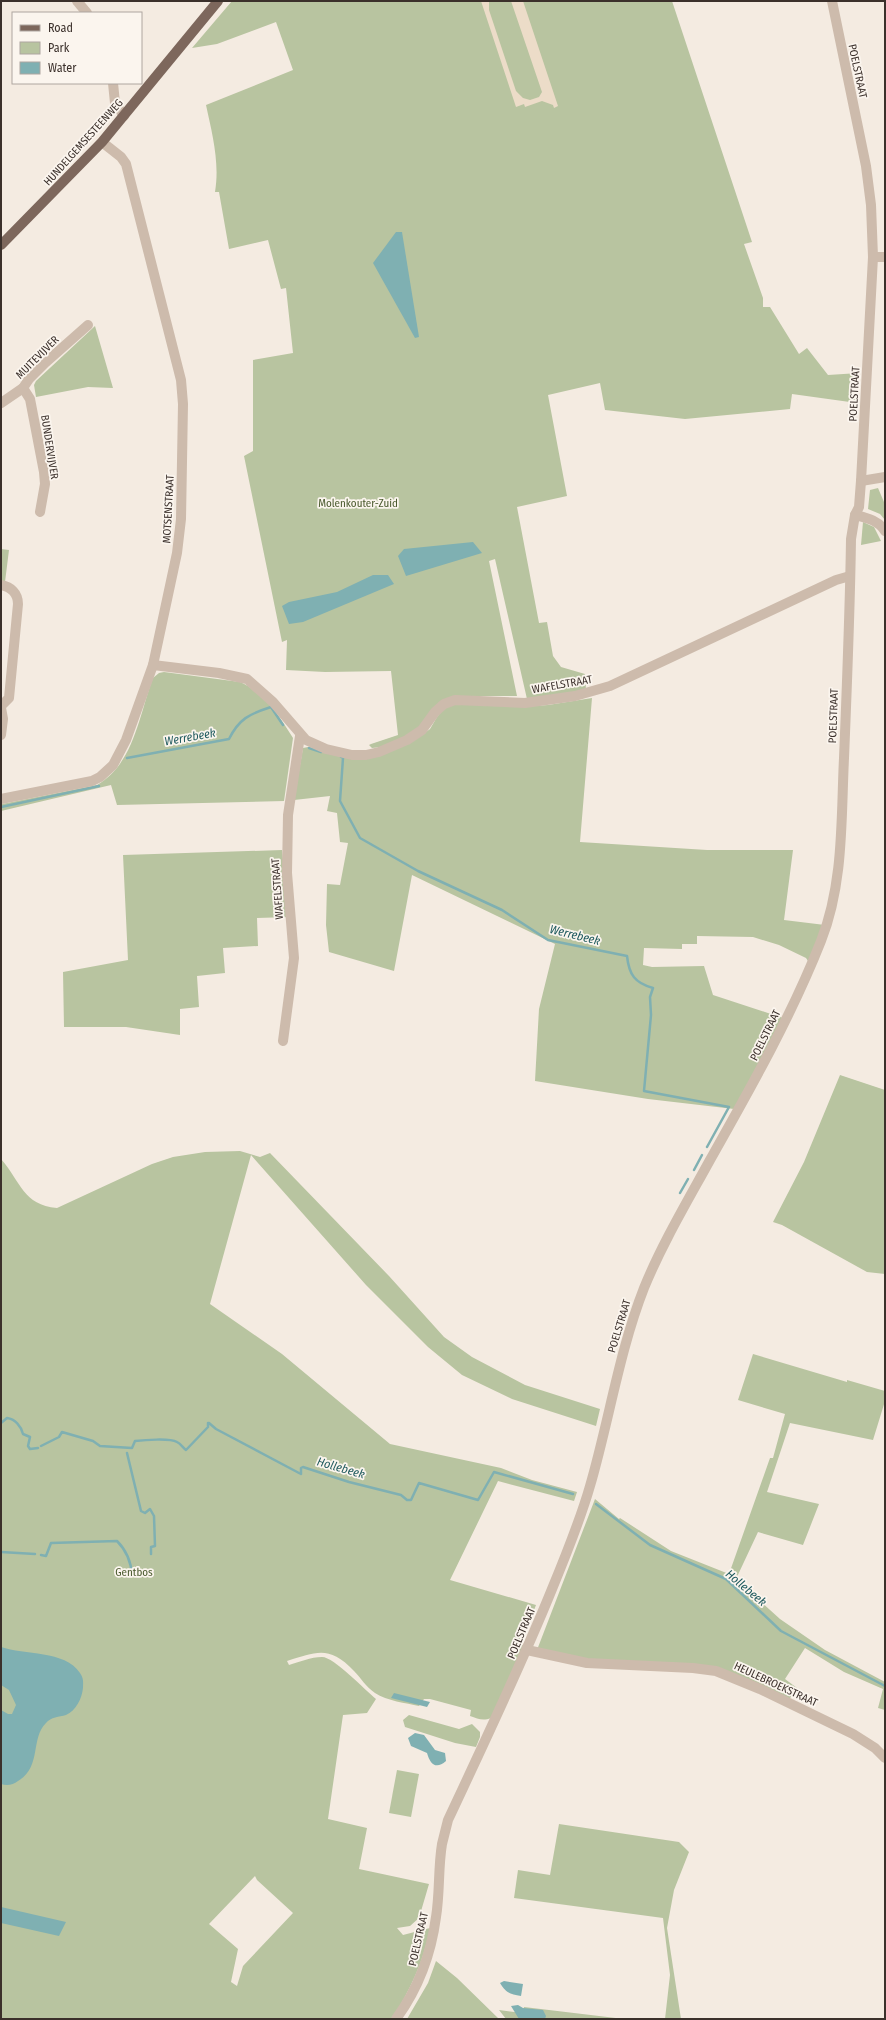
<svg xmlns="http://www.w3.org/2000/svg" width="886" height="2020" font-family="'Fira Sans Condensed',sans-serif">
  <rect width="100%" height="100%" fill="#f4ebe1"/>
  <g fill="#b8c4a0" fill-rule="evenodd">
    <path d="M 232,1 L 672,1 L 752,242 L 744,244 L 763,298 L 763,307 L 770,307 L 799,354 L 807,348 L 828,375 L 859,373 L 857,403 L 792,394 L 790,409 L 685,419 L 605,410 L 600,383 L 548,395 L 567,496 L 517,507 L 539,623 L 547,622 L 553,656 L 561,667 L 585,674 L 586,690 L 527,699 L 495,559 L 489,561 L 517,696 L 460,696 L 412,734 L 382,747 L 372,748 L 369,745 L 371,744 L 398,735 L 391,671 L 325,672 L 286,670 L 287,640 L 282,642 L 244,456 L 253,451 L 253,360 L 293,353 L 286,288 L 281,289 L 268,240 L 229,249 L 219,192 L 215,192 C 220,162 212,133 206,105 L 293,70 L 276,22 L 217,44 L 192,48 Z"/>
    <path d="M 95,326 L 113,388 L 88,387 L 36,397 L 34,385 L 36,381 Z"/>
    <path d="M 878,488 L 884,502 L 885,520 L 880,514 L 868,509 L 870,490 Z"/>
    <path d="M 863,522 L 874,527 L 881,541 L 861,545 Z"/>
    <path d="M 1,549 L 9,550 L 5,582 L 1,582 Z"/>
    <path d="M 164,672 L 240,682 C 263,692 280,717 293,738 L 284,801 L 117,805 L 111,785 L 1,811 L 2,804 L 97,785 C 134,764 139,715 153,678 L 159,673 Z"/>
    <path d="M 592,698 L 580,842 L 707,850 L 793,850 L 784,920 L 825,925 L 808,961 L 806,958 L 779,945 L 753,937 L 697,936 L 697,944 L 682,944 L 682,949 L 644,948 L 643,965 L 652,967 L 704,966 L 713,995 L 783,1018 L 734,1109 L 648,1099 L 535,1081 L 539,1009 L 555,944 L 412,875 L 394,971 L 329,952 L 326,925 L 327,884 L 340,885 L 348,843 L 340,842 L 337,813 L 327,811 L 330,796 L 294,800 L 303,748 L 308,747 L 324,752 L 354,757 L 422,735 L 430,729 L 437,717 L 445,707 L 458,703 L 522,707 L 548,705 Z"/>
    <path d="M 282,850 L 289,917 L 257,918 L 258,946 L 223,948 L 225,973 L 197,976 L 199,1007 L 180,1009 L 180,1035 L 126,1027 L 64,1027 L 63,972 L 128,960 L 123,855 Z"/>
    <path d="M 840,1075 L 885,1090 L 885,1274 L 867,1272 L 782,1225 L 773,1222 L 804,1162 Z"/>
    <path d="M 240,1151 L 260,1157 L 270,1153 L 389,1276 L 444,1337 L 472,1357 L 525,1385 L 600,1409 L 596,1426 L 512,1399 L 462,1375 L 428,1347 L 366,1285 L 251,1155 L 210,1304 L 282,1354 L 390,1444 L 501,1468 L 532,1480 L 577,1492 L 574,1501 L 498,1481 L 450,1580 L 536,1605 L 521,1644 L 524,1646 L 491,1718 C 483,1721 478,1719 470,1716 L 471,1710 L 430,1699 L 424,1699 L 419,1706 C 406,1703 387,1701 375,1693 C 366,1687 361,1678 354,1671 C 329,1645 317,1652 287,1661 L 289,1665 C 299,1662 311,1657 322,1657 C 334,1657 365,1690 376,1699 L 367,1713 L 343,1715 L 328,1819 L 367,1828 L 359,1869 L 429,1884 L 419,1918 L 410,1926 L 397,1928 L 403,1935 L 430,1928 C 424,1961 410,1990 392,2019 L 1,2019 L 1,1159 C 21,1182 23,1205 57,1208 L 152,1164 L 173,1157 L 205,1152 ZM 255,1876 L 257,1880 L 293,1913 L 243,1966 L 237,1986 L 231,1982 L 238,1949 L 209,1924 Z"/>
    <path d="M 753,1354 L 847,1382 L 847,1380 L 885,1391 L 885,1401 L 873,1440 L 790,1423 L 767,1492 L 819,1504 L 803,1545 L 758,1532 L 736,1579 L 780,1619 L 825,1650 L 885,1682 L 885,1710 L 878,1708 L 883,1689 L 844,1672 L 805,1648 L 785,1679 L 797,1688 L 788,1701 L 731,1674 L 610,1663 L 537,1650 L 595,1499 L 619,1519 L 620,1518 L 671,1551 L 729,1574 L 770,1458 L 773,1458 L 785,1414 L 738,1400 Z"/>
    <path d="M 409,1715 L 459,1729 L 472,1724 L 480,1732 L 480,1737 L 476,1747 L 455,1743 L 405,1727 L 403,1720 Z"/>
    <path d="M 397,1770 L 419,1774 L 411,1817 L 389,1813 Z"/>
    <path d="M 559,1824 L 679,1842 L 689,1852 L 674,1890 L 667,1928 L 681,2019 L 665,2019 L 670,1975 L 663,1918 L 514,1898 L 518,1870 L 550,1875 Z"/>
    <path d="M 436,1961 L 457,1978 L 499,2019 L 407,2019 L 428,1983 Z"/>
    <path d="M 524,2007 L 624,2019 L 506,2019 L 499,2010 L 523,2013 Z"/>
  </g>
  <path fill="#ecdcc8" d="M 481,1 L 489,1 L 489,10 L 516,91 L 523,98 L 530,100 L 539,97 L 542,92 L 511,1 L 523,1 L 558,106 L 554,108 L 553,105 L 542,101 L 525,107 L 524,104 L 516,107 Z"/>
  <g fill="#7fb0b2">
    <path d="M 396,232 L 402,232 L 419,337 L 415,338 L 373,263 Z"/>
    <path d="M 473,542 L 482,553 L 406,576 L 398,556 L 404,549 Z"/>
    <path d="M 373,575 L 388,575 L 394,584 L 303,622 L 289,624 L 282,606 L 289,602 L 337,592 Z"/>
    <path d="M 1,1647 C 24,1655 65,1650 80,1673 C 84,1679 83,1682 83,1688 C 82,1698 76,1711 66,1715 C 59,1717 51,1717 46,1723 C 30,1739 42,1767 18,1781 C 13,1785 7,1786 1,1784 L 1,1710 L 8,1714 L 12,1714 L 16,1705 L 9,1690 L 1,1685 Z"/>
    <path d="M 394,1693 L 430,1702 L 427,1707 L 391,1698 Z"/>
    <path d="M 415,1733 L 424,1735 L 435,1750 L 445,1753 L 446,1761 C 436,1770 430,1764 427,1753 L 411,1746 L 408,1738 Z"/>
    <path d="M 1,1907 L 66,1922 L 59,1936 L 1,1923 Z"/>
    <path d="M 504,1981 L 523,1984 L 521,1996 C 510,1994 506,1993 500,1983 Z"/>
    <path d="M 518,2005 L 523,2008 L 543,2010 L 546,2016 L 545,2019 L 519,2019 L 511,2006 Z"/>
  </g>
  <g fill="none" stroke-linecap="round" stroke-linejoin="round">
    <g stroke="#7fb0b2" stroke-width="2.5">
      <path d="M 309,748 L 321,752"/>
      <path d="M 341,757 L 343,758 L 340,801 L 360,838 L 418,871 L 502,910 L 548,940 L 627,956 C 629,975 635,983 653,988 L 650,997 L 651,1015 L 644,1091 L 729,1107 L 707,1147"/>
      <path d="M 127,758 L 229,739 C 239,719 249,714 271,707 L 283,725"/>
      <path d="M 1,807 L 99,786"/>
      <path d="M 694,1170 L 702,1155"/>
      <path d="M 680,1193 L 688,1179"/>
      <path d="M 1,1423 L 7,1418 C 15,1419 21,1426 23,1434 L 30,1437 L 28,1446 L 30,1449 L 38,1448"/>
      <path d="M 41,1446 L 59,1437 L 62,1432 L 93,1441 L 100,1446 L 132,1448 L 135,1441 C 144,1440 170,1438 177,1442 C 181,1444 183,1448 186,1450 L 208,1427 L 208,1423 L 209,1423 L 216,1429 L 299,1473 L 301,1474 L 301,1468 L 303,1467 L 349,1482 L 401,1495 L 407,1500 L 411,1500 L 419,1483 L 478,1500 L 494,1472 L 573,1494"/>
      <path d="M 127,1453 L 141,1511 L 145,1513 L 150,1509 L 154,1516 L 155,1546 L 151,1547 L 151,1554"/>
      <path d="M 596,1504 L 650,1545 L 726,1579 L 781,1631 L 885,1686"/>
      <path d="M 1,1552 L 35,1554"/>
      <path d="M 41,1555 L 46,1556 L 51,1543 L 117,1541 C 127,1551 131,1561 132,1575"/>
    </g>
    <g stroke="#cdbbac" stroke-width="10">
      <path d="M 77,1 L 87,13"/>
      <path d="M 113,83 L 115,103 L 124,116"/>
      <path d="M 873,257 L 885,257"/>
      <path d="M 23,388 L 30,399 L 44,472 L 45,484 L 40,512"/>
      <path d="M 1,403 L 23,388 L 29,379 L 45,363 L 88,325"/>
      <path d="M 861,481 L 885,477"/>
      <path d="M 855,515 C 867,518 878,520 885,531"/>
      <path d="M 1,585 C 11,587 18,593 18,604 L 9,698 L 1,706"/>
      <path d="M 153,665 L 219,673 L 247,679 L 273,702 L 306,740 L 326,749 L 352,755 L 366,755 L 379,752 L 407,740 L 422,730 L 435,712 L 444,704 L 455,700 L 525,703 L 575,696 L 610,686 L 836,580 L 850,576"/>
      <path d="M 1,708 L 3,719 L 1,735"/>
      <path d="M 1,799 L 92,781 L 100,777 L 113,765 L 126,740 L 153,665 L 177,553 L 181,519 L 183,404 L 181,380 L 126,164 L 121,157 L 102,142"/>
      <path d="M 283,1041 L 294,958 L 287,873 L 288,815 L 300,736"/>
      <path d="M 527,1650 L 587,1663 L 693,1668 L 716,1671 L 760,1689 L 853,1734 L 875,1748 L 885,1758"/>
      <path d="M 396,2019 C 418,1989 431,1955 436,1917 C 440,1893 438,1868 442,1844 C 444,1836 446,1828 448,1820 C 484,1743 520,1668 552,1589 C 566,1555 580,1521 590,1486 C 609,1421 619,1352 644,1288 C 662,1244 687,1202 710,1160 C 750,1089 791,1017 821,941 C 844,883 841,818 844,758 C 847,685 850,612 851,539 L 855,515 L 859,507 L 861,481 L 873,257 L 871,205 L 866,166 L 832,1"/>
    </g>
    <path stroke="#7d675c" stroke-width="10" d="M 1,245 L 102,142 L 218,1"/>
  </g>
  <g text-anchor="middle" stroke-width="3.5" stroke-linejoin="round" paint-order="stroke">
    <g font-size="11" fill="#3b302b" stroke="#fbf5ee">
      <text transform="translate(858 71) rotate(78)" y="4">POELSTRAAT</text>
      <text transform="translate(83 142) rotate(-48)" y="4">HUNDELGEMSESTEENWEG</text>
      <text transform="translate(37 357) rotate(-45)" y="4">MUITEVIJVER</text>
      <text transform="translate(854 394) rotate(-87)" y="4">POELSTRAAT</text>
      <text transform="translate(50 447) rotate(81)" y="4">BUNDERVIJVER</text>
      <text transform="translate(168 509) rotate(-87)" y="4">MOTSENSTRAAT</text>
      <text transform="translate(562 684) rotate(-10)" y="4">WAFELSTRAAT</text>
      <text transform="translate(833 716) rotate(-88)" y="4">POELSTRAAT</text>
      <text transform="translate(277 889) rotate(-94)" y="4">WAFELSTRAAT</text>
      <text transform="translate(765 1035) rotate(-64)" y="4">POELSTRAAT</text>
      <text transform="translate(619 1326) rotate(-73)" y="4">POELSTRAAT</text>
      <text transform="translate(521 1633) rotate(-67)" y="4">POELSTRAAT</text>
      <text transform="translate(776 1684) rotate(25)" y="4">HEULEBROEKSTRAAT</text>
      <text transform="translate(418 1939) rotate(-77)" y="4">POELSTRAAT</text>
    </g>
    <g font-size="11" fill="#4a5a2e" stroke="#fbf5ee">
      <text x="358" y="507">Molenkouter-Zuid</text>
      <text x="134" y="1576">Gentbos</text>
    </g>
    <g font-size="12" font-style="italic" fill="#1f5a5e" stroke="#fbf5ee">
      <text transform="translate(190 737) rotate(-10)" y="4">Werrebeek</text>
      <text transform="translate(575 935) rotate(14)" y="4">Werrebeek</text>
      <text transform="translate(341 1468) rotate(16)" y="4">Hollebeek</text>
      <text transform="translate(746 1588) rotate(40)" y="4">Hollebeek</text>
    </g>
  </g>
  <rect width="886" height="2020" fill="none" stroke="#3b302b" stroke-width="4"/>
  <rect x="12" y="12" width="130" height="72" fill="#fbf5ee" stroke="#aea6a0"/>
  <rect x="20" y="25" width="20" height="6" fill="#7d675c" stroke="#aea6a0"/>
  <text x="48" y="32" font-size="12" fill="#3b302b">Road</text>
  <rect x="20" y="42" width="20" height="12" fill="#b8c4a0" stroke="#aea6a0"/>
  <text x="48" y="52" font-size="12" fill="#3b302b">Park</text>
  <rect x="20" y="62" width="20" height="12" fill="#7fb0b2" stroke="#aea6a0"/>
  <text x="48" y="72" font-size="12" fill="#3b302b">Water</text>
</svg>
